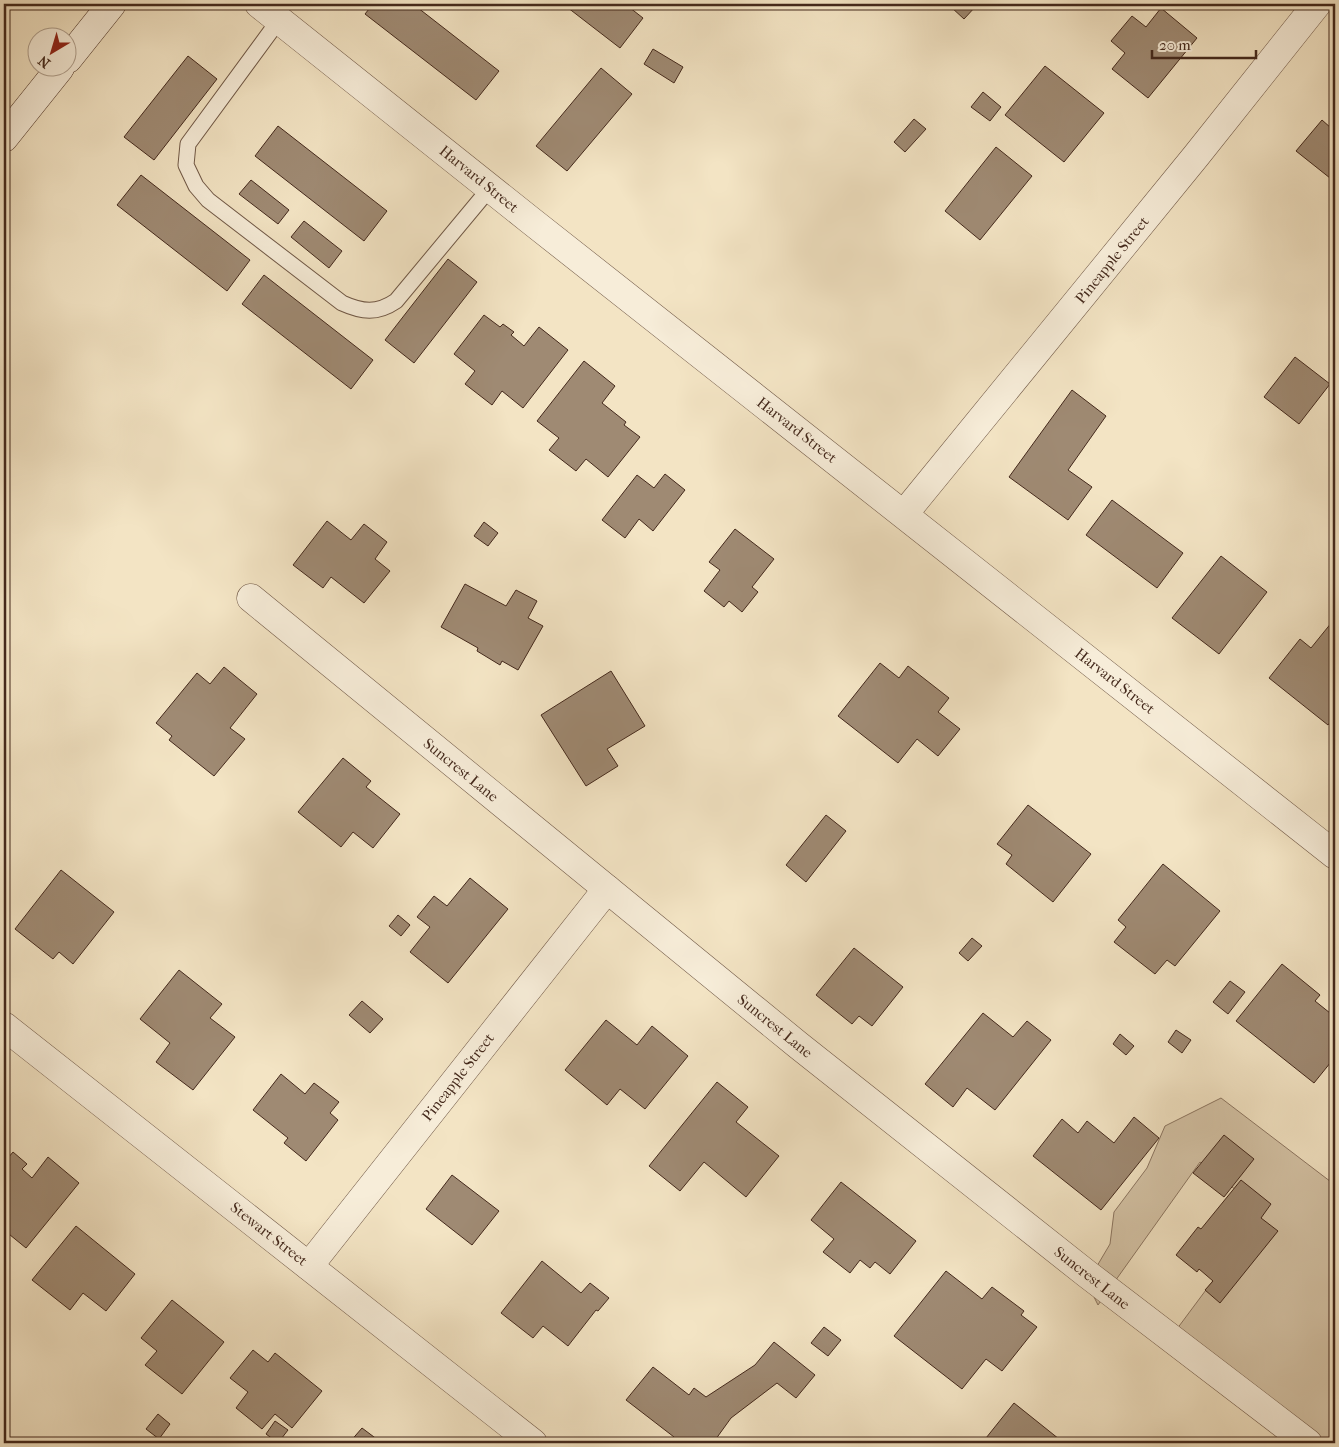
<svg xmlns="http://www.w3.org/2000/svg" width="1339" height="1447" font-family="'IM FELL French Canon',serif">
  <rect width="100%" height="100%" fill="#f3e4c4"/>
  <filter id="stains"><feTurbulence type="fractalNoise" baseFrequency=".004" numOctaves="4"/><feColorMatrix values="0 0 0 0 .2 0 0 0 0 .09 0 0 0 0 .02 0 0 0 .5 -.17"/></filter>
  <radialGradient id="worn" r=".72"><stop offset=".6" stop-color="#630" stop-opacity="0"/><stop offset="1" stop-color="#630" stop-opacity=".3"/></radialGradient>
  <path fill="#d5c4a7" stroke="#8c7662" d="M 1221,1098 L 1335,1185 L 1335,1443 L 1297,1443 L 1165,1345 L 1264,1212 L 1200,1162 L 1098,1305 L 1087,1283 L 1110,1244 L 1114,1212 L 1147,1168 L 1165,1126 Z"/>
  <g fill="#9f8a73" stroke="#44291c">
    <path d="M 373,4 L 413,4 L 499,71 L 476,100 L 365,14 Z"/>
    <path d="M 563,4 L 625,4 L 643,18 L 620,48 Z"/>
    <path d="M 954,4 L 974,4 L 976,6 L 964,19 L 951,7 Z"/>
    <path d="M 1161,8 L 1197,38 L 1148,98 L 1112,69 L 1125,53 L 1111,41 L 1132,16 L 1146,27 Z"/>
    <path d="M 653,49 L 683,67 L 674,83 L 644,64 Z"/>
    <path d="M 188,56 L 217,79 L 154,160 L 124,137 Z"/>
    <path d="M 1045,66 L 1104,113 L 1064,162 L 1005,115 Z"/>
    <path d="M 601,68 L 632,94 L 567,171 L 536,146 Z"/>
    <path d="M 983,92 L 1001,107 L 990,121 L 971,107 Z"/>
    <path d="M 914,119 L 926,129 L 905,152 L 894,142 Z"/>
    <path d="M 1322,120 L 1331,128 L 1335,122 L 1335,182 L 1296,151 Z"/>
    <path d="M 278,126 L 387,211 L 364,241 L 255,156 Z"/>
    <path d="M 996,147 L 1032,176 L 980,240 L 945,211 Z"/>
    <path d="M 141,175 L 250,260 L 227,291 L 117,205 Z"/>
    <path d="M 251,180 L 289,210 L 278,224 L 239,194 Z"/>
    <path d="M 304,221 L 342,251 L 329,268 L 291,237 Z"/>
    <path d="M 448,259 L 477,282 L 414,363 L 385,340 Z"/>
    <path d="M 264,275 L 373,360 L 351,389 L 242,304 Z"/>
    <path d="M 484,315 L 500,327 L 503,324 L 514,332 L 511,335 L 524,346 L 539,327 L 568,350 L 523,408 L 502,391 L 492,405 L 465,384 L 475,371 L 454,354 Z"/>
    <path d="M 1295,357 L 1330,384 L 1299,424 L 1264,397 Z"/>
    <path d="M 584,361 L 615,386 L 602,403 L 626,422 L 624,425 L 640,437 L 608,477 L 586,459 L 576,471 L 549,450 L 559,438 L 537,421 Z"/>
    <path d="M 1072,390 L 1106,416 L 1068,470 L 1092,487 L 1068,520 L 1009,477 Z"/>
    <path d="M 665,474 L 685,490 L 653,531 L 639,519 L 625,538 L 602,520 L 637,475 L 654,488 Z"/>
    <path d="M 1112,500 L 1183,553 L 1157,588 L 1086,535 Z"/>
    <path d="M 327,521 L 351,540 L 364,524 L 387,542 L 375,559 L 390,571 L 364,603 L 331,577 L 323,588 L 293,565 Z"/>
    <path d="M 484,522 L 498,533 L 488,546 L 474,536 Z"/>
    <path d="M 735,529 L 774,559 L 752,587 L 758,592 L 742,612 L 729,601 L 724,607 L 704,591 L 720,570 L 709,562 Z"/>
    <path d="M 1221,556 L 1267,592 L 1219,654 L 1172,618 Z"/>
    <path d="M 465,584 L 506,606 L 516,590 L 537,601 L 528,618 L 543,626 L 518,670 L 502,661 L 500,665 L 477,651 L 478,648 L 441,627 Z"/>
    <path d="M 1332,622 L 1335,625 L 1335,716 L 1328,725 L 1269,678 L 1300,639 L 1311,648 Z"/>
    <path d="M 880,663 L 899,678 L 908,666 L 949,698 L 938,712 L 960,729 L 938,756 L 917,739 L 898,763 L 838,716 Z"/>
    <path d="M 224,667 L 257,694 L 230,728 L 245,739 L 214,776 L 169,740 L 172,736 L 156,723 L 197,673 L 210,684 Z"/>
    <path d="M 611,671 L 645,726 L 607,749 L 618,766 L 586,786 L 541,715 Z"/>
    <path d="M 343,758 L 371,781 L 366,787 L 400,814 L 373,848 L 353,832 L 341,847 L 298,812 Z"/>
    <path d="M 1028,805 L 1091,854 L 1053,902 L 1006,864 L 1012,855 L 997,844 Z"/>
    <path d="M 826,815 L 846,831 L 806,882 L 786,865 Z"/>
    <path d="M 1163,864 L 1220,911 L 1175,966 L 1167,960 L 1155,974 L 1114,942 L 1126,927 L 1118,920 Z"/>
    <path d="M 61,870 L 114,912 L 73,964 L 59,952 L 53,959 L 15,929 Z"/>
    <path d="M 470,878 L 508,909 L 448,983 L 410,952 L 430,927 L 417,917 L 434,896 L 447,906 Z"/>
    <path d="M 398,915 L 410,925 L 401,936 L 389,926 Z"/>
    <path d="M 972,938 L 982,946 L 968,961 L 959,953 Z"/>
    <path d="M 854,948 L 903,987 L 872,1026 L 859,1016 L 852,1024 L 816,995 Z"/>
    <path d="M 1282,964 L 1320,995 L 1315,1001 L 1335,1017 L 1335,1057 L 1314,1083 L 1236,1021 Z"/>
    <path d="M 179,970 L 222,1004 L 210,1018 L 235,1037 L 193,1090 L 156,1062 L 170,1043 L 140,1019 Z"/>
    <path d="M 1230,981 L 1245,992 L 1228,1014 L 1213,1002 Z"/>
    <path d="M 362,1001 L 383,1019 L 370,1033 L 349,1015 Z"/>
    <path d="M 983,1013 L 1013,1037 L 1027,1021 L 1051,1040 L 995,1110 L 967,1088 L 953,1107 L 925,1084 Z"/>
    <path d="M 606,1020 L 637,1045 L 652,1026 L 688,1056 L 645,1109 L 620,1089 L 607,1105 L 565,1070 Z"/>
    <path d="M 1176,1030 L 1191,1040 L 1182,1053 L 1168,1042 Z"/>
    <path d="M 1120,1034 L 1134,1046 L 1126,1055 L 1113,1044 Z"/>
    <path d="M 281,1074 L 305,1094 L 314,1083 L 339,1102 L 330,1113 L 338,1120 L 306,1161 L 284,1143 L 288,1138 L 253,1110 Z"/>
    <path d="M 717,1082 L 748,1107 L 736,1122 L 779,1156 L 746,1197 L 704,1162 L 680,1191 L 649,1166 Z"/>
    <path d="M 1134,1117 L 1159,1138 L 1101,1210 L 1033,1156 L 1062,1119 L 1078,1133 L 1087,1121 L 1114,1143 Z"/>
    <path d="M 1224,1135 L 1254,1159 L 1224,1197 L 1193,1173 Z"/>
    <path d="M 13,1152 L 27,1164 L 22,1169 L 32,1178 L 48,1157 L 79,1183 L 26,1248 L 4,1230 L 4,1155 L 8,1158 Z"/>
    <path d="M 452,1175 L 499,1211 L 472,1245 L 426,1209 Z"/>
    <path d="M 1241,1180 L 1271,1204 L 1261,1218 L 1278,1231 L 1220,1303 L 1205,1290 L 1213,1281 L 1199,1269 L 1197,1272 L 1176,1255 L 1198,1227 L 1201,1229 Z"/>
    <path d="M 841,1182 L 916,1241 L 890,1274 L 875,1262 L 870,1268 L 860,1260 L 850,1273 L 823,1252 L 834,1239 L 811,1220 Z"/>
    <path d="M 76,1226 L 135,1274 L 106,1311 L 83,1293 L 70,1310 L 32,1280 Z"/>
    <path d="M 542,1261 L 581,1293 L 590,1283 L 609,1298 L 598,1311 L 596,1310 L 568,1346 L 543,1326 L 533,1338 L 501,1313 Z"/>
    <path d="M 946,1271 L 982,1299 L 992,1287 L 1024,1311 L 1021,1315 L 1037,1327 L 1002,1371 L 986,1359 L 962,1389 L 894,1336 Z"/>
    <path d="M 172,1300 L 224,1342 L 182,1394 L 145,1365 L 157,1351 L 141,1338 Z"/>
    <path d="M 824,1327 L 841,1340 L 828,1356 L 811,1343 Z"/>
    <path d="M 774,1342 L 815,1375 L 796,1398 L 777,1383 L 731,1418 L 713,1443 L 672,1443 L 670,1442 L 674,1437 L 626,1400 L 653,1367 L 689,1395 L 694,1388 L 706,1397 L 755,1365 Z"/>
    <path d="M 253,1350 L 268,1362 L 275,1353 L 322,1391 L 292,1428 L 275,1414 L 262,1429 L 236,1408 L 248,1392 L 230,1378 Z"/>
    <path d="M 1014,1403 L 1064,1443 L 982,1443 Z"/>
    <path d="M 158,1414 L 170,1424 L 159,1439 L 146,1429 Z"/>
    <path d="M 275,1421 L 288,1430 L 278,1443 L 266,1434 Z"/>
    <path d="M 362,1428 L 382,1443 L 349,1443 Z"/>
  </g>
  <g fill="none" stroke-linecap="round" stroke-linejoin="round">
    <defs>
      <path id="lane" d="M 279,20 L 188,144 L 186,165 L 196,186 L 208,200 L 342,303 C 362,312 377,314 396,301 L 490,188"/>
      <g id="street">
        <path d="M 259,4 L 530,220 L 1335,855"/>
        <path d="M 904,514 L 1196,156 L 1317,4"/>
        <path d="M 251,598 L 798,1045 L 1087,1274 L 1308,1443"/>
        <path d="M 4,1026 L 533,1443"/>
        <path d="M 309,1266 L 607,889"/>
      </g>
      <g id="secondary">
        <path d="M 68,59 L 112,4"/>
        <path d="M 4,138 L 60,68"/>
      </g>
    </defs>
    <use href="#lane" stroke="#705846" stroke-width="17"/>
    <use href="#street" stroke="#705846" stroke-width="29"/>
    <use href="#secondary" stroke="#44291c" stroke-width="29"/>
    <use href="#lane" stroke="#f7edd9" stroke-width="15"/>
    <use href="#street" stroke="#f7edd9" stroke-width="28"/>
    <use href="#secondary" stroke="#f7edd9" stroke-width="28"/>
  </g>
  <g text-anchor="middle" stroke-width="5" stroke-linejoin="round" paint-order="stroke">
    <g font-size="15" fill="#44291c" stroke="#f7edd9">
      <text transform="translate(479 179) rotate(39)" y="5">Harvard Street</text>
      <text transform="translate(1112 260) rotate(-51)" y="5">Pineapple Street</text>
      <text transform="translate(797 430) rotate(38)" y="5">Harvard Street</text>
      <text transform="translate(1115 681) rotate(38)" y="5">Harvard Street</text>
      <text transform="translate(461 770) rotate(39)" y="5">Suncrest Lane</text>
      <text transform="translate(775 1026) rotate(39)" y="5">Suncrest Lane</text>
      <text transform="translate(458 1077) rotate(-52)" y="5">Pineapple Street</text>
      <text transform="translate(269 1234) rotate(38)" y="5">Stewart Street</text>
      <text transform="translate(1092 1278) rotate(38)" y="5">Suncrest Lane</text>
    </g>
  </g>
  <rect width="1339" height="1447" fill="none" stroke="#f3e4c4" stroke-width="20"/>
  <rect x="5" y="5" width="1329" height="1437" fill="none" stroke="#44291c" stroke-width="2.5"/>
  <rect x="10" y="10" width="1319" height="1427" fill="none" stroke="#44291c"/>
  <g transform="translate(52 52) rotate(218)"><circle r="24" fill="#f7edd9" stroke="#af9f8d"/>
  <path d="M0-4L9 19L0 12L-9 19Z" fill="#8f2418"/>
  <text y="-8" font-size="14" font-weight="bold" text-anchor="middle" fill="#44291c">N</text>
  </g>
  <path d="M1152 50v8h104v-8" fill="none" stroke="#44291c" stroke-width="2.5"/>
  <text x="1159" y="50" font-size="15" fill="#44291c" stroke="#f7edd9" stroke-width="4" paint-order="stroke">20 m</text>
  <rect width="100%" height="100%" filter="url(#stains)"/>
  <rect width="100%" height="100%" fill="url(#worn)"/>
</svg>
